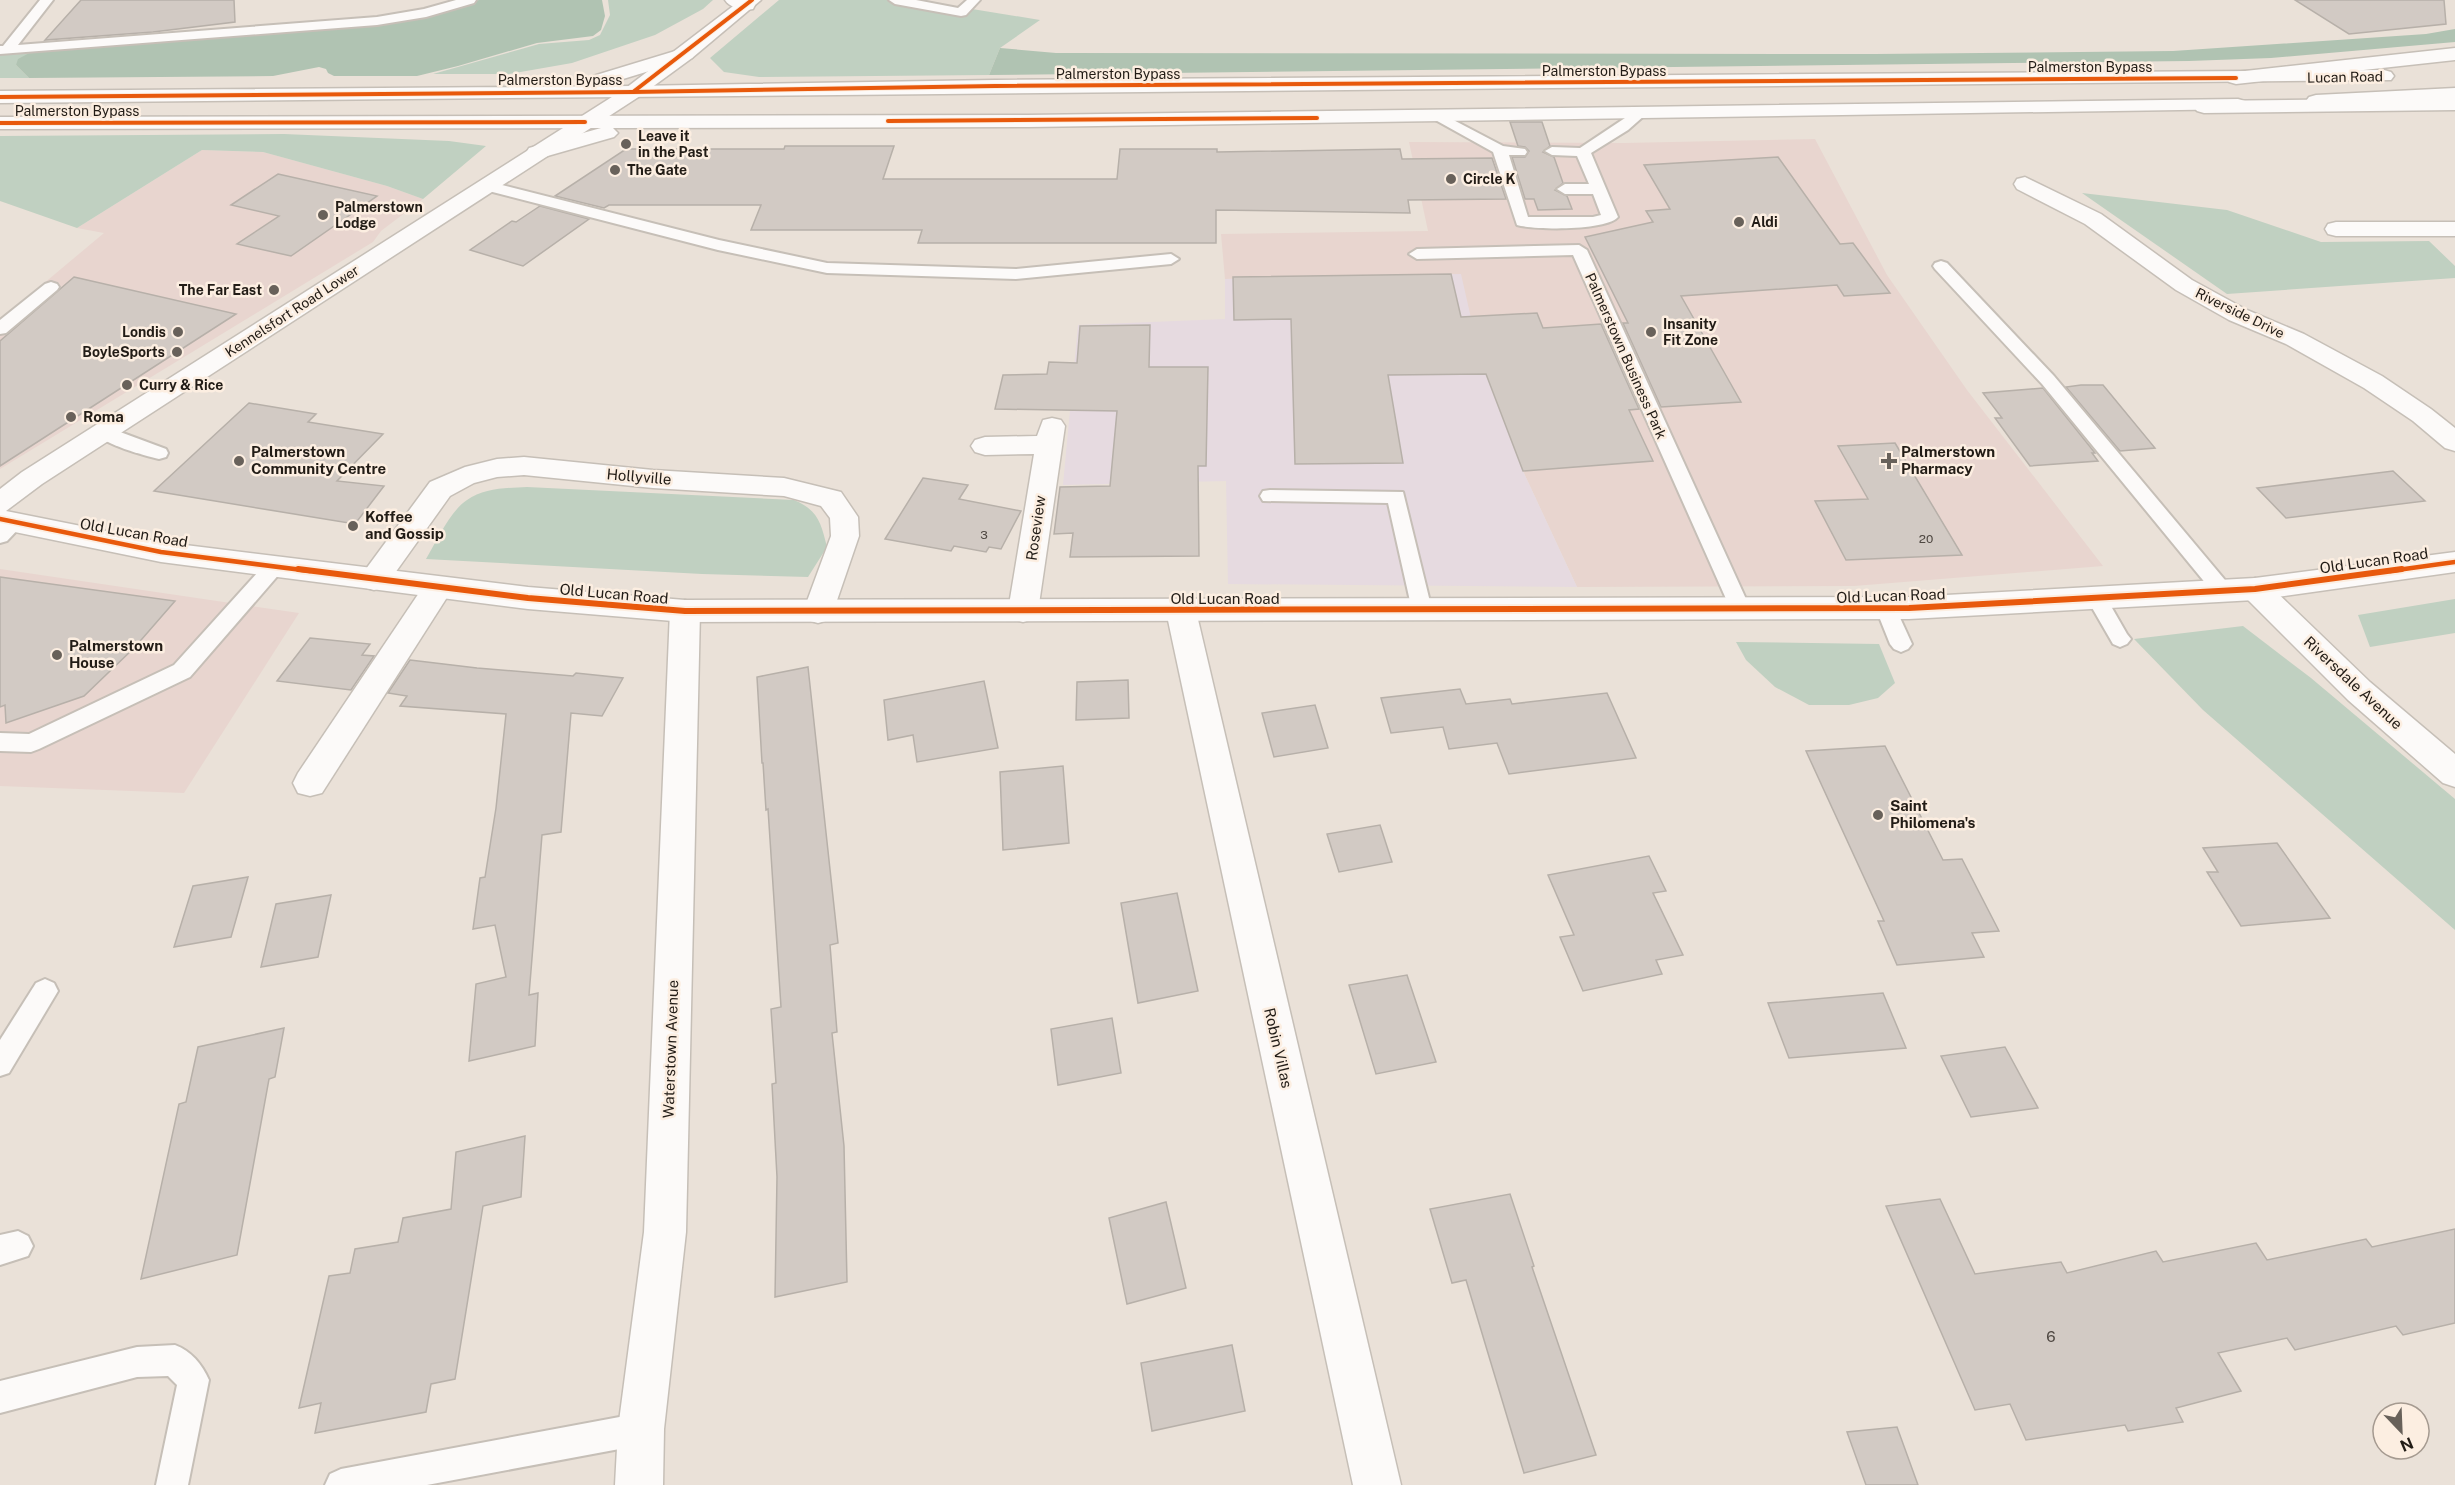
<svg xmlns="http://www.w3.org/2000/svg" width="2455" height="1485" font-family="'Public Sans',sans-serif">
  <rect width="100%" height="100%" fill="#eae1d8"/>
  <g fill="#e8d5cf">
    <path d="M 1815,139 L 1887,275 L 1967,390 L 2103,566 L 1854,586 L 1577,587 L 1523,471 L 1469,330 L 1308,277 L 1225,279 L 1221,234 L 1428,231 L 1409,142 L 1624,143 Z"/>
    <path d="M 202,150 L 263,152 L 387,186 L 423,199 L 381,231 L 373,242 L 0,469 L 0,320 L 104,233 L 77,228 Z"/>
    <path d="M 0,569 L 299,613 L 184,793 L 0,786 Z"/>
  </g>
  <path fill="#e6dae0" d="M 1461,274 L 1471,318 L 1469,331 L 1523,471 L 1577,587 L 1228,584 L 1226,481 L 1063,485 L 1078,325 L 1225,319 L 1225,279 Z"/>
  <g fill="#c0d0c1">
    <path d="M 608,0 L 713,0 L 703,9 L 655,35 L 572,63 L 509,74 L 433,74 L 539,44 L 589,40 L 600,35 L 610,15 Z"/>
    <path d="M 779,0 L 917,0 L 1040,20 L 1000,48 L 989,75 L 759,77 L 724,72 L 710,58 Z"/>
    <path d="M 35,50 L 16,65 L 29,78 L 0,78 L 0,52 Z"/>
    <path d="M 284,134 L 449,141 L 486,146 L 423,199 L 387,186 L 263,152 L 202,150 L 77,228 L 0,201 L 0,136 Z"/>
    <path d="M 2082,193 L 2227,210 L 2321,242 L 2429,241 L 2455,266 L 2455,278 L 2227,294 Z"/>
    <path d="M 527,487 L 794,500 C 818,510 821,523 827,547 L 808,577 L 702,574 L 426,559 C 436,542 451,510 467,500 C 484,488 507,488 527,487 Z"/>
    <path d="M 2455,599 L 2455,633 L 2370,647 L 2358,615 Z"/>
    <path d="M 2243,626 L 2311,678 L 2455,799 L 2455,930 L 2203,710 L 2134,639 Z"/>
    <path d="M 1736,642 L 1879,644 L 1895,683 L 1878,698 L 1849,705 L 1809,705 L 1775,687 L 1746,660 Z"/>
  </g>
  <g fill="#b0c3b2">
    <path d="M 479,0 L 602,0 L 605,16 L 601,30 L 593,36 L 537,43 L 458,66 L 417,76 L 334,76 L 328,73 L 326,69 L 319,67 L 273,76 L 29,78 L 16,65 L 18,59 L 35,50 L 368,26 L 419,16 Z"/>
    <path d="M 2455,29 L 2455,42 L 2271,58 L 2189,61 L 989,75 L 1000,48 L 1056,53 L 1875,54 L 2173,51 L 2426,34 Z"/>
  </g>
  <g fill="#d2cac4" stroke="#b7b0a9" stroke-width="1.5">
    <path d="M 81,0 L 234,0 L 235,22 L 153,32 L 45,40 Z"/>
    <path d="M 2295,0 L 2444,0 L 2446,24 L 2349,34 Z"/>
    <path d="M 1510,122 L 1542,122 L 1550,146 L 1543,152 L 1554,157 L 1563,183 L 1555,190 L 1567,196 L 1572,209 L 1538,210 L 1534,199 L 1525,199 L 1512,157 L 1525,157 L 1529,151 L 1525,147 L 1518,146 Z"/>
    <path d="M 785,146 L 894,146 L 883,179 L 1117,179 L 1120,149 L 1217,149 L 1217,152 L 1400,149 L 1402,159 L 1492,158 L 1506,199 L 1408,200 L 1410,213 L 1216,210 L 1216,243 L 918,243 L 922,230 L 751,230 L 761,205 L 609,205 L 604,208 L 555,196 L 626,149 L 784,149 Z"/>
    <path d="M 1778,157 L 1840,244 L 1853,243 L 1890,293 L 1844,296 L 1837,285 L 1681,296 L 1741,402 L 1661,407 L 1623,323 L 1628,323 L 1585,237 L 1653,222 L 1646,211 L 1670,209 L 1644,165 Z"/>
    <path d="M 278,174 L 377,196 L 291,256 L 237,244 L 279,216 L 231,205 Z"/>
    <path d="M 540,206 L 589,219 L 523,266 L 470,250 L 512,221 L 516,222 Z"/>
    <path d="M 1451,274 L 1461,317 L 1537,313 L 1543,328 L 1601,324 L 1639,409 L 1629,410 L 1653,461 L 1523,471 L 1486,374 L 1388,375 L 1403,463 L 1295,464 L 1291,319 L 1234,320 L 1233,277 Z"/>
    <path d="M 74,277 L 236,314 L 0,466 L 0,341 Z"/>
    <path d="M 1150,325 L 1149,367 L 1208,367 L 1206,466 L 1198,466 L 1199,556 L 1070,557 L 1073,533 L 1054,534 L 1060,487 L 1110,486 L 1117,411 L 995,409 L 1003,375 L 1047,374 L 1049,362 L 1077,363 L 1080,326 Z"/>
    <path d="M 2081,385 L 2103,385 L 2155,448 L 2120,451 L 2066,387 Z"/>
    <path d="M 2043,388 L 2095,453 L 2092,453 L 2098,461 L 2030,466 L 1995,418 L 2002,418 L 1983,393 Z"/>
    <path d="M 249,403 L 316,414 L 308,422 L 383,434 L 337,481 L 384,486 L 355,524 L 154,491 Z"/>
    <path d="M 1895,443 L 1962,555 L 1846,560 L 1815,501 L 1868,499 L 1838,446 Z"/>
    <path d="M 2393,471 L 2425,501 L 2286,518 L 2257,488 Z"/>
    <path d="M 923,478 L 968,485 L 959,499 L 1021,511 L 1001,549 L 989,547 L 986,552 L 954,546 L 951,551 L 885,539 Z"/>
    <path d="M 0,577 L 175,601 L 135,647 L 84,696 L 6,723 L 5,705 L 0,707 Z"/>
    <path d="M 310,638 L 370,644 L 362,655 L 374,656 L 351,690 L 277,681 Z"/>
    <path d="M 410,660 L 477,668 L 573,676 L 576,673 L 623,678 L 602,716 L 571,713 L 561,832 L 542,835 L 529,995 L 538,993 L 535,1046 L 469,1061 L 476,984 L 506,977 L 495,925 L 473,929 L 480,878 L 485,877 L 496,808 L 506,714 L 400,706 L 407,696 L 388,693 Z"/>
    <path d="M 808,667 L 838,943 L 830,945 L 837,1032 L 832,1033 L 844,1146 L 847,1282 L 775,1297 L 777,1177 L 772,1084 L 776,1083 L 771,1009 L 781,1007 L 768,809 L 766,810 L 763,763 L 762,763 L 757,677 Z"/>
    <path d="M 1128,680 L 1129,718 L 1076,720 L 1077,682 Z"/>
    <path d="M 984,681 L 998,748 L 917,762 L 913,735 L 888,740 L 884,700 Z"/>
    <path d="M 1460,689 L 1466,704 L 1510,699 L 1512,704 L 1607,693 L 1636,758 L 1509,774 L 1497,743 L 1449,749 L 1443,727 L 1391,733 L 1381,698 Z"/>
    <path d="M 1315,705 L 1328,748 L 1274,757 L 1262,713 Z"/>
    <path d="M 1885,746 L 1943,860 L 1962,859 L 1999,931 L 1972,933 L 1984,957 L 1897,965 L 1878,921 L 1884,921 L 1806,751 Z"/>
    <path d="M 1063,766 L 1069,843 L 1003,850 L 1000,772 Z"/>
    <path d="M 1380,825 L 1392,862 L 1339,872 L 1327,834 Z"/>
    <path d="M 2277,843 L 2330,918 L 2241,926 L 2207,872 L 2218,872 L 2203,848 Z"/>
    <path d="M 1649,856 L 1666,891 L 1653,893 L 1683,955 L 1656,960 L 1662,974 L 1583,991 L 1560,937 L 1574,935 L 1548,875 Z"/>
    <path d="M 248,877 L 231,937 L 174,947 L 193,886 Z"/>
    <path d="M 1177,893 L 1198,991 L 1138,1003 L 1121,903 Z"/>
    <path d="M 331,895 L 318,957 L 261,967 L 276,904 Z"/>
    <path d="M 1407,975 L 1436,1062 L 1376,1074 L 1349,985 Z"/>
    <path d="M 1883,993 L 1906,1048 L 1789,1058 L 1768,1003 Z"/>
    <path d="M 1112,1018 L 1121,1073 L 1058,1085 L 1051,1029 Z"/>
    <path d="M 284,1028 L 275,1077 L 269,1079 L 237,1255 L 141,1279 L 179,1104 L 186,1102 L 198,1047 Z"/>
    <path d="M 2005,1047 L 2038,1108 L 1971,1117 L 1941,1056 Z"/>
    <path d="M 525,1136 L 521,1197 L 483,1206 L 455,1379 L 431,1384 L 426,1412 L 315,1433 L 321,1403 L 299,1408 L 329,1276 L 350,1273 L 355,1249 L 398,1242 L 403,1218 L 451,1209 L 456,1152 Z"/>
    <path d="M 1510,1194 L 1534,1266 L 1532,1267 L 1596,1455 L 1524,1473 L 1466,1280 L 1452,1283 L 1430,1209 Z"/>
    <path d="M 1940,1199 L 1975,1274 L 2061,1262 L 2067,1273 L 2156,1251 L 2163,1262 L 2256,1243 L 2267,1260 L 2366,1239 L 2372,1247 L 2455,1229 L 2455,1323 L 2403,1335 L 2396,1326 L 2295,1350 L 2287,1338 L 2218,1353 L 2241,1391 L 2176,1408 L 2183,1422 L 2128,1431 L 2125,1425 L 2026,1440 L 2010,1404 L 1975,1410 L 1886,1206 Z"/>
    <path d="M 1166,1202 L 1186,1288 L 1127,1304 L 1109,1218 Z"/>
    <path d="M 1232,1345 L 1245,1411 L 1152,1431 L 1141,1363 Z"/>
    <path d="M 1897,1427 L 1918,1485 L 1866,1485 L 1847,1432 Z"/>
  </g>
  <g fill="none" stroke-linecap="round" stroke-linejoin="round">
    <defs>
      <g id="service">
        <path d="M 40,0 L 53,0 L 18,45 L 377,17 L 424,9 L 456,0 L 476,0 L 474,3 L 426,17 L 377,25 L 0,54 L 0,46 L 3,46 Z"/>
        <path d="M 889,0 L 916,0 L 958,8 L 967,0 L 980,0 L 966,15 L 961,16 L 895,4 Z"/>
        <path d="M 1640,108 L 1647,112 L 1645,115 L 1628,130 L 1591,153 L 1618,217 C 1606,231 1534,230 1517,225 L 1493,152 L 1430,117 L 1437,113 L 1442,114 L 1503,146 L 1525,149 L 1527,152 L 1525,155 L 1509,155 L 1528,217 L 1593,217 L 1601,215 L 1593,194 L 1565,194 L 1557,189 L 1565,184 L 1589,184 L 1577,156 L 1552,155 L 1545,151 L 1552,147 L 1580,148 Z"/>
        <path d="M 486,181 L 719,240 L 827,263 L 1016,269 L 1171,254 L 1179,259 L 1171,264 L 1016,279 L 827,273 L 718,250 L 481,189 L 478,186 L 481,183 Z"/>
        <path d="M 1579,245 L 1587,250 L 1751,610 L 1748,615 L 1741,617 L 1734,615 L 1731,610 L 1573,255 L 1417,259 L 1409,254 L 1417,249 Z"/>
        <path d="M 1941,261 L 1947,263 L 2054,376 L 2230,586 L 2233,591 L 2230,596 L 2223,598 L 2216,596 L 2042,384 L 1935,269 L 1933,266 L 1935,263 Z"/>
        <path d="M 51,282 L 57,284 L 59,287 L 57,290 L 6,333 L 0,334 L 0,320 L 45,284 Z"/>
        <path d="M 104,426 L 166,449 L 168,453 L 166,457 L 159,459 C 143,455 104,445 95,432 L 98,428 Z"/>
        <path d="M 1270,490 L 1403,492 L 1432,610 L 1429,615 L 1422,617 L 1415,615 L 1412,610 L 1388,503 L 1263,501 L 1260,496 L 1263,491 Z"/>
        <path d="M 15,515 L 22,517 L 25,522 L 7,541 L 0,543 L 0,525 L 8,517 Z"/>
        <path d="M 274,560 L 281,562 L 284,567 L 281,572 L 190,677 L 39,749 L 31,752 L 0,751 L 0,733 L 29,734 L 174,665 L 267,562 Z"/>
        <path d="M 2097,592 L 2104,594 L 2127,634 L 2131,639 L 2127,644 L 2120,647 L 2113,644 L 2087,599 L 2090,594 Z"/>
        <path d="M 1886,602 L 1893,604 L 1896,609 L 1912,644 L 1908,649 L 1901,652 L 1894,649 L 1890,644 L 1876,609 L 1879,604 Z"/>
        <path d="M 45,979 L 54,983 L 58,991 L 9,1073 L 0,1076 L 0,1040 L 36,983 Z"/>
        <path d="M 18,1231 L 28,1236 L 33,1246 L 28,1256 L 0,1265 L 0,1235 Z"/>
        <path d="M 175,1345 C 191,1351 202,1364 209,1380 L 188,1485 L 156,1485 L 177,1385 L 168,1376 L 137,1377 L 0,1413 L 0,1381 L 137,1347 Z"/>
        <path d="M 641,1413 L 652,1418 L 657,1429 L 652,1440 L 641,1445 L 427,1485 L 325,1485 L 330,1474 L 341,1469 Z"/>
      </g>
      <g id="minor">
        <path d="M 725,0 L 750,0 L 755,5 L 753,9 C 743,11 730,8 725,0 Z"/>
        <path d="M 2025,177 L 2101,214 L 2192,280 L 2247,310 L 2304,334 L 2382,376 L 2431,409 L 2455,428 L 2455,451 L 2445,448 L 2413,421 L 2364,388 L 2286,344 L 2229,320 L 2176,290 L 2085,224 L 2017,189 L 2014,184 L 2017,179 Z"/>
        <path d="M 2336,222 L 2455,222 L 2455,236 L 2336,236 L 2328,234 L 2325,229 L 2328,224 Z"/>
        <path d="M 1052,418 L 1061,420 L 1065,426 L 1038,611 L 1034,619 L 1023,622 L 1012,619 L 1008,611 L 1034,454 L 985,455 L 975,452 L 971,446 L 975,440 L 985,437 L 1037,436 L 1043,420 Z"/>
        <path d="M 524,457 L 653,470 L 784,478 L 841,492 L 858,517 L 859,536 L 833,612 L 829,620 L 818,623 L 807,620 L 803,612 L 831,536 L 830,518 L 821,506 L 784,496 L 653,488 L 524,475 L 497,477 L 474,483 L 450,496 L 385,587 L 374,590 L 363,587 L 359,580 L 363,573 L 430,482 L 465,467 L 497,459 Z"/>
        <path d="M 438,577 L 449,581 L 453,588 L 322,793 L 310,796 L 298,793 L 293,783 L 298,773 L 427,581 Z"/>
        <path d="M 2255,578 L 2266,582 L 2370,682 L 2455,754 L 2455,787 L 2443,783 L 2348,700 L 2244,596 L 2240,589 L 2244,582 Z"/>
        <path d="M 685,600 L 696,603 L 700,611 L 686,1232 L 664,1429 L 663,1485 L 615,1485 L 618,1429 L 644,1232 L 670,611 L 674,603 Z"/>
        <path d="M 1181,600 L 1192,603 L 1196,611 L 1401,1485 L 1353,1485 L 1166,611 L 1170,603 Z"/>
      </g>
      <path id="tertiary" d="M 741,0 L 761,0 L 692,58 L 640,96 L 42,484 L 6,511 L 161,542 L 528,587 L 685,600 L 1909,597 L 2255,578 L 2455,552 L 2455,572 L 2255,600 L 1909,619 L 685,622 L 528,609 L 161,562 L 0,529 L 0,489 L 22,472 L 626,88 Z"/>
      <g id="secondary">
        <path d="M 685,48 L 692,50 L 695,54 L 692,58 L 600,86 L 593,84 L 590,80 L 593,76 Z"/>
        <path d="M 2384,70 L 2391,72 L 2394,76 L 2391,80 L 0,103 L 0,91 L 633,86 L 995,80 Z"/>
        <path d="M 2455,88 L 2455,100 L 2316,107 L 2309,105 L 2306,101 L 2309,97 L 2316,95 Z"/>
        <path d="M 2238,99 L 2245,101 L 2248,105 L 2245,109 L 1028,127 L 613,128 L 618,133 L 614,137 L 537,159 L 529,158 L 526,153 L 529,148 L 601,128 L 0,129 L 0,117 L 1028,115 Z"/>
      </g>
      <g id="motorway">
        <path d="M 2455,48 L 2455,60 L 2236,84 L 2229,82 L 2226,78 L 2229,74 L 2236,72 Z"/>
        <path d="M 2455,98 L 2455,110 L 2204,113 L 2197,111 L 2194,107 L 2197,103 L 2204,101 Z"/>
      </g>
    </defs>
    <use href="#service" stroke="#c6bfb7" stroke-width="4"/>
    <use href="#minor" stroke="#c6bfb7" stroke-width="3"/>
    <use href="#tertiary" stroke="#c6bfb7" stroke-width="3"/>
    <use href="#secondary" stroke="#c6bfb7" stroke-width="3"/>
    <use href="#motorway" stroke="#c6bfb7" stroke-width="3"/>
    <use href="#service" fill="#fcfaf9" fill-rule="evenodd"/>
    <use href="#minor" fill="#fcfaf9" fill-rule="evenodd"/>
    <use href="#tertiary" fill="#fcfaf9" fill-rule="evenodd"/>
    <use href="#secondary" fill="#fcfaf9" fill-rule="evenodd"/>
    <use href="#motorway" fill="#fcfaf9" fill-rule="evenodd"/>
    <defs>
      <g id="cycleway-far2">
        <path d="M 633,92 L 752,0"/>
        <path d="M 0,97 L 633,92 L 995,86 L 2236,78"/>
        <path d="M 888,121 L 1317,118"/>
        <path d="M 0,123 L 585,122"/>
      </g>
      <g id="cycleway-far1">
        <path d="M 0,519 L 161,552 L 310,571"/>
        <path d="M 2390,571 L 2455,562"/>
      </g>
      <path id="cycleway" d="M 298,569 L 528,598 L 685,611 L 1909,608 L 2255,589 L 2402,569"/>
    </defs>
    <use href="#cycleway-far2" stroke="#fceee1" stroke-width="6"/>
    <use href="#cycleway-far1" stroke="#fceee1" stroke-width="8"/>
    <use href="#cycleway" stroke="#fceee1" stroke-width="10"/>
    <use href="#cycleway-far2" stroke="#e8590c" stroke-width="4"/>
    <use href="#cycleway-far1" stroke="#e8590c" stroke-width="4.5"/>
    <use href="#cycleway" stroke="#e8590c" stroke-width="6"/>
  </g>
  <g fill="#68615a" stroke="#fceee1" stroke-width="2">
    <circle cx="626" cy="144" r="6"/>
    <circle cx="615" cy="170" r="6"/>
    <circle cx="1451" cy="179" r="6"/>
    <circle cx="323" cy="215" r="6"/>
    <circle cx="1739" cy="222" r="6"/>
    <circle cx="274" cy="290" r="6"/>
    <circle cx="178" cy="332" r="6"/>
    <circle cx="1651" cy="332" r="6"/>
    <circle cx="177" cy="352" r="6"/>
    <circle cx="127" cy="385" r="6"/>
    <circle cx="71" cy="417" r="6"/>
    <circle cx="239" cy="461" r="6"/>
    <path d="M1886 452h6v6h6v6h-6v6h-6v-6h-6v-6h6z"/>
    <circle cx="353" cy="526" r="6"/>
    <circle cx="57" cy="655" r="6"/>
    <circle cx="1878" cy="815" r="6"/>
  </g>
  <g text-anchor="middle" stroke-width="5" stroke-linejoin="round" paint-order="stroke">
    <g font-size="12" fill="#4f4842">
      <text x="984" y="539">3</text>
      <text x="1926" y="543">20</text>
    </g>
    <g font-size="14" fill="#221c16" stroke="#fceee1">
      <text x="2090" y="72">Palmerston Bypass</text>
      <text x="1604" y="76">Palmerston Bypass</text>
      <text x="1118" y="79">Palmerston Bypass</text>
      <text transform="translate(2345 77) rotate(-1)" y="5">Lucan Road</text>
      <text x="560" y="85">Palmerston Bypass</text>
      <text x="77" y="116">Palmerston Bypass</text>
      <text transform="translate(292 311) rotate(-33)" y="5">Kennelsfort Road Lower</text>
      <text transform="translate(2240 313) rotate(26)" y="5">Riverside Drive</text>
      <text transform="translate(1626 356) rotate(66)" y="5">Palmerstown Business Park</text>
    </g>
    <g font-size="14" font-weight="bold" fill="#221c16" stroke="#fceee1" text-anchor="start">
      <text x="638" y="141">Leave it<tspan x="638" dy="16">in the Past</tspan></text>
      <text x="627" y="175">The Gate</text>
      <text x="1463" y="184">Circle K</text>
      <text x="335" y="212">Palmerstown<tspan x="335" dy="16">Lodge</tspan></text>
      <text x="1751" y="227">Aldi</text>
      <text x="262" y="295" text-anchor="end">The Far East</text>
      <text x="1663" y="329">Insanity<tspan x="1663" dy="16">Fit Zone</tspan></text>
      <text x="166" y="337" text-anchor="end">Londis</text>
      <text x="165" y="357" text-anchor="end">BoyleSports</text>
      <text x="139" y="390">Curry &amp; Rice</text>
    </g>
    <g font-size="15" font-weight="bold" fill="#221c16" stroke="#fceee1" text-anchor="start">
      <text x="83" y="422">Roma</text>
      <text x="251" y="457">Palmerstown<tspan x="251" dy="17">Community Centre</tspan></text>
      <text x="1901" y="457">Palmerstown<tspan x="1901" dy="17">Pharmacy</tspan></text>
      <text x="365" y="522">Koffee<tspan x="365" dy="17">and Gossip</tspan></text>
      <text x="69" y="651">Palmerstown<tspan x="69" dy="17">House</tspan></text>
      <text x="1890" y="811">Saint<tspan x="1890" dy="17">Philomena's</tspan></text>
    </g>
    <g font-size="15" fill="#221c16" stroke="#fceee1">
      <text transform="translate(639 477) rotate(5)" y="5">Hollyville</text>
      <text transform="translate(1036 528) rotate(-82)" y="5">Roseview</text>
      <text transform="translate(134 533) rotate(10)" y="5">Old Lucan Road</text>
      <text transform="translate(2374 561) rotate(-8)" y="5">Old Lucan Road</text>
      <text transform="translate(614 594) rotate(5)" y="5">Old Lucan Road</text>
      <text transform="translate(1891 596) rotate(-2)" y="5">Old Lucan Road</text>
      <text x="1225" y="604">Old Lucan Road</text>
      <text transform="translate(2353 683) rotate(43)" y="5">Riversdale Avenue</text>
      <text transform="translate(1278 1048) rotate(77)" y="5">Robin Villas</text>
      <text transform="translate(671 1049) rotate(-88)" y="5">Waterstown Avenue</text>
    </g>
    <g font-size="15" fill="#4f4842">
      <text x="2051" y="1342">6</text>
    </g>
  </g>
  <g transform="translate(2401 1431) rotate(157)"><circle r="28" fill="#fceee1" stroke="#a59a90" stroke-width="1.5"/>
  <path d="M0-4.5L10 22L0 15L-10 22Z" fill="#68615a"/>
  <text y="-9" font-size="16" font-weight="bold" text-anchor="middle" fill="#221c16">N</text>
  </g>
</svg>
